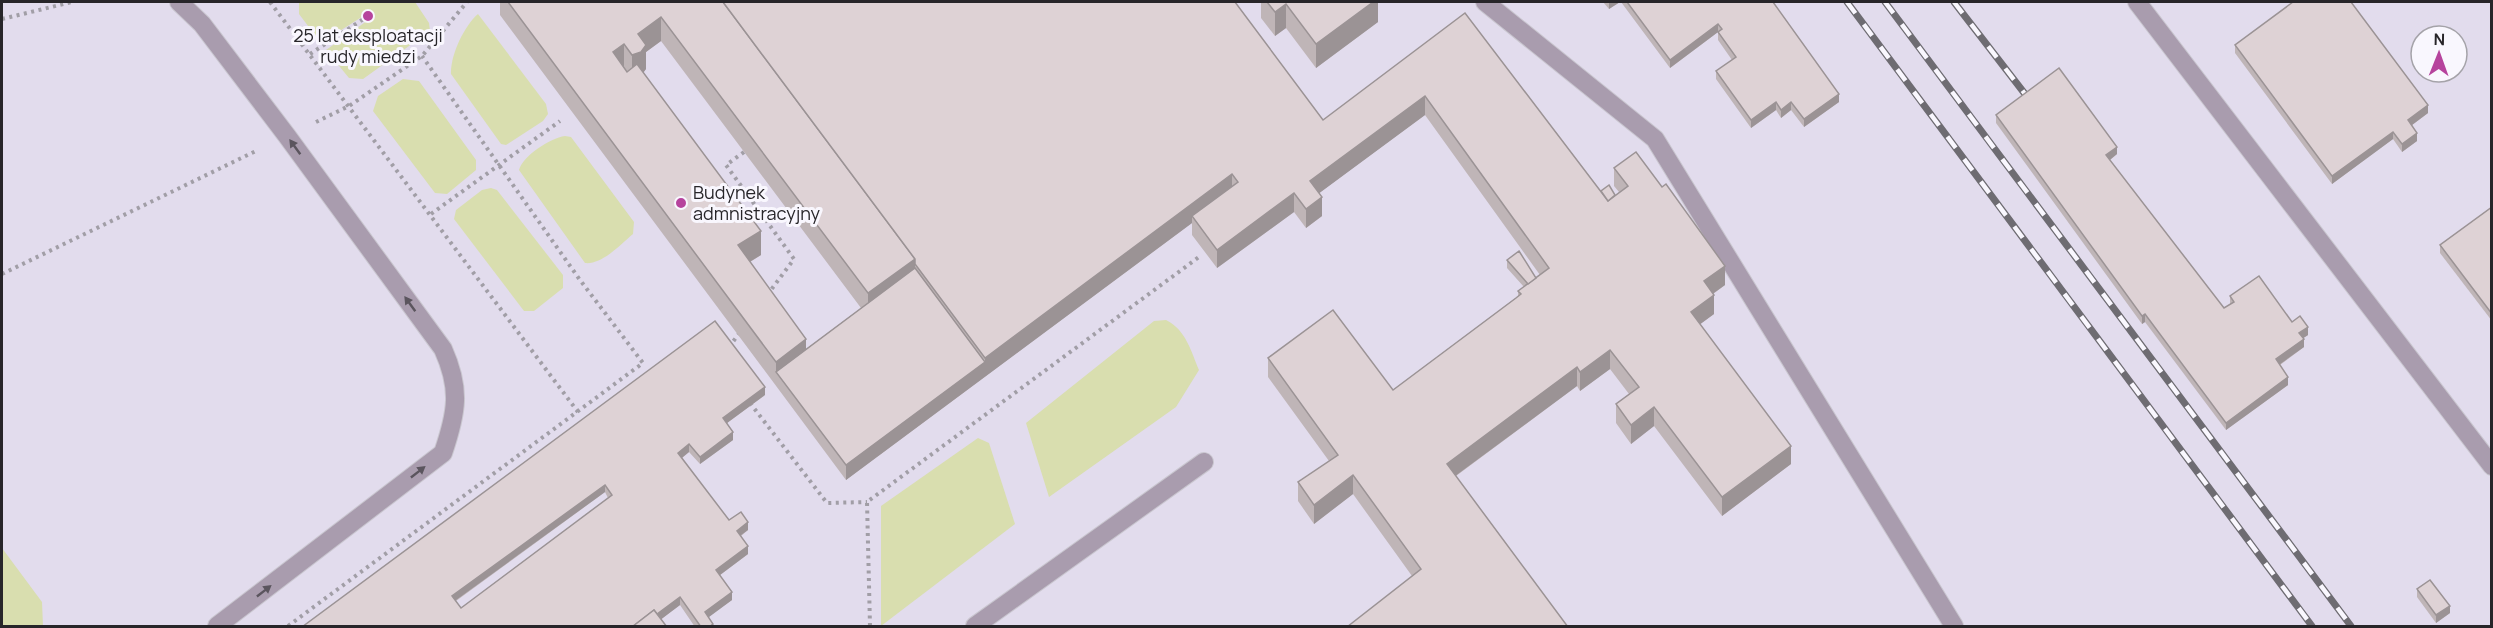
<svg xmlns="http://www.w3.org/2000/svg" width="2493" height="628" font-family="Manrope,sans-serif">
  <rect width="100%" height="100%" fill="#ece9f3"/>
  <path fill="#e2dced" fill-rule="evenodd" d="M 2,2 L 2491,2 L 2491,626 L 2,626 ZM 2421,36 L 2457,36 L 2457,72 L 2421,72 Z"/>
  <g fill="#d9deaf">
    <path d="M 299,2 L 415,2 L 429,23 L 430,31 L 363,79 L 349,78 L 326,50 L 371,18 L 368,13 L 321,43 L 299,14 Z"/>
    <path d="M 478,14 L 546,104 L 548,114 L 543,121 L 506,145 L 501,144 L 451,74 C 450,56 464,26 478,14 Z"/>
    <path d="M 403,79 L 419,81 L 476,160 L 476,170 L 447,194 L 435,193 L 373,111 L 378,96 Z"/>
    <path d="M 565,136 L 571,137 L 634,222 L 633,234 C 621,244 602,265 585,263 L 519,170 C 523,156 550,138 565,136 Z"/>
    <path d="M 491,188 L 497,190 L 563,275 L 563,288 L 534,311 L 524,311 L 454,219 L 456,210 L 482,190 Z"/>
    <path d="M 1166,320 C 1186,330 1191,351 1199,370 L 1176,407 L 1049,497 L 1026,423 L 1154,321 Z"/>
    <path d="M 978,438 L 989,443 L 1015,524 L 881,626 L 881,506 Z"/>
    <path d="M 2,548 L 42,602 L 43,626 L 2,626 Z"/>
  </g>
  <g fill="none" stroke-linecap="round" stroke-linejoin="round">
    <defs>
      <g id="lane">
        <path d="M 179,2 L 202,24 L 287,136 L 443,349 C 461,389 457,412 443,453 L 217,626"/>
        <path d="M 1485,2 L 1655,139 L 1954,626"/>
        <path d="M 2137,2 L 2492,466"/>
        <path d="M 975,626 L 1204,462"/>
      </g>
    </defs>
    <use href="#lane" stroke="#c9c6cf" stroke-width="20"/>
    <g stroke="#a19ea6" stroke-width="4" stroke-dasharray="3 4.5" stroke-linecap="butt">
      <path d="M 270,2 L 578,412"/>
      <path d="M 2,19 L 72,2"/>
      <path d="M 310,54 L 368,16"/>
      <path d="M 316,122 L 349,106 L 422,56 L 467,2"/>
      <path d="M 744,152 L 726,165 L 794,259 L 768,294"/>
      <path d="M 431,214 L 560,121"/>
      <path d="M 2,274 L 258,150"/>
      <path d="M 729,347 L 741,331"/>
      <path d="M 750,403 L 827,503 L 867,502"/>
      <path d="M 288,626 L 643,363 L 580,280 L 422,56"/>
      <path d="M 870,626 L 867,502 L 1199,257"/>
    </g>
    <use href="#lane" stroke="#a99cae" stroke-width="18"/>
    <defs>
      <g id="rail">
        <path d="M 1847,2 L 2312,626"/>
        <path d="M 1885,2 L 2351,626"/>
        <path d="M 1954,2 L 2025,94"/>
      </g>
    </defs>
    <use href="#rail" stroke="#6e6c72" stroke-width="7"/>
    <use href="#rail" stroke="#f9f7fe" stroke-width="4.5" stroke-dasharray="14" stroke-linecap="butt"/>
  </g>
  <g fill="#bfb5b7" fill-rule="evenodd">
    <path d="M 500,2 L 1235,2 L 1323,120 L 1465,13 L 1601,191 L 1615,195 L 1619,192 L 1614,186 L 1614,168 L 1725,285 L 1713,294 L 1714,314 L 1700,324 L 1791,464 L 1722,516 L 1654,426 L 1631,444 L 1616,423 L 1616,404 L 1629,394 L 1610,369 L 1580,391 L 1577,386 L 1456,476 L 1568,627 L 1412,576 L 1353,494 L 1314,524 L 1298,501 L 1298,482 L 1329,461 L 1268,377 L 1268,358 L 1393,390 L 1518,296 L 1518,291 L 1524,287 L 1507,268 L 1507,260 L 1536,278 L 1540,275 L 1425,115 L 1319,193 L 1322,216 L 1306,228 L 1294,212 L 1217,268 L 1192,235 L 1192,223 L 846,480 L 500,15 ZM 661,41 L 861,308 L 806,349 L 750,262 L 761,255 L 643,72 L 646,69 L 646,52 Z"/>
    <path d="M 1261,2 L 1378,2 L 1378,22 L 1316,68 L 1286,28 L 1275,36 L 1261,18 Z"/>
    <path d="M 1603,2 L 1620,2 L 1609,9 Z"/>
    <path d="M 1621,2 L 1773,2 L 1839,102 L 1804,127 L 1791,110 L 1781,118 L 1776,110 L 1751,128 L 1716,79 L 1716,71 L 1732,60 L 1718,40 L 1718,32 L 1670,68 Z"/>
    <path d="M 2235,45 L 2428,113 L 2412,125 L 2417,141 L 2402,152 L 2393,139 L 2332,184 L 2235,53 Z"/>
    <path d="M 1996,115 L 2117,154 L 2110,160 L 2224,308 L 2230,304 L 2230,296 L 2292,322 L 2308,335 L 2303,338 L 2304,347 L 2280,365 L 2288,385 L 2226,430 L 2145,322 L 2142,324 L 1996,123 Z"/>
    <path d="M 2492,207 L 2492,321 L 2440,253 L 2440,245 Z"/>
    <path d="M 765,395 L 727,423 L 733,440 L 700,464 L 689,452 L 682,458 L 729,520 L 748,530 L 741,536 L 748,554 L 720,575 L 732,600 L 708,617 L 713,627 L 695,627 L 680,605 L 661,619 L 302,627 ZM 605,492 L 608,498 L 461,608 L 456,601 Z"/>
    <path d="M 2417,589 L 2450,613 L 2436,623 L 2417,597 Z"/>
  </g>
  <g fill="#9b9395">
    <path d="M 1373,2 L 1378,2 L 1378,22 L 1316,68 L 1316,44 Z"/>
    <path d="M 1609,2 L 1620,2 L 1609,9 Z"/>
    <path d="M 1286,4 L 1286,28 L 1275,36 L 1275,12 Z"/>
    <path d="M 661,17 L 661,41 L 646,52 L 646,69 L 641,76 L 632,79 L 632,55 L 638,34 Z"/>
    <path d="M 1718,24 L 1718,32 L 1670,68 L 1670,60 Z"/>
    <path d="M 624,44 L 624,68 L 613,52 Z"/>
    <path d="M 1839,94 L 1839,102 L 1804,127 L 1804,119 Z"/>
    <path d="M 1425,96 L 1425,115 L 1310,200 L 1310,181 Z"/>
    <path d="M 1776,102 L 1776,110 L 1751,128 L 1751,120 Z"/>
    <path d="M 1791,102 L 1791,110 L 1781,118 L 1781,110 Z"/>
    <path d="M 2428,105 L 2428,113 L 2408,128 L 2408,120 Z"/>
    <path d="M 2393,132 L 2393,139 L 2332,184 L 2332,176 Z"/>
    <path d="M 2417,133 L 2417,141 L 2402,152 L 2402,144 Z"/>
    <path d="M 2117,147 L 2117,154 L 2106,163 L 2106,155 Z"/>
    <path d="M 1232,174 L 1232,193 L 1192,216 L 1192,223 L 846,480 L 846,465 L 985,362 L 985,358 Z"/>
    <path d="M 1294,193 L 1294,212 L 1217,268 L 1217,250 Z"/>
    <path d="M 1322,197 L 1322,216 L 1306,228 L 1306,209 Z"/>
    <path d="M 761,231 L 761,255 L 738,269 L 738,245 Z"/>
    <path d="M 915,259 L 915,283 L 868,317 L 868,293 Z"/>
    <path d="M 1725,266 L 1725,285 L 1704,300 L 1704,281 Z"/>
    <path d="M 1714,295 L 1714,314 L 1691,331 L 1691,312 Z"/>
    <path d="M 2145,314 L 2145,322 L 2142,324 L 2142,316 Z"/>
    <path d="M 2308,327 L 2308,335 L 2299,341 L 2299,333 Z"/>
    <path d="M 806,339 L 806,363 L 776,372 L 776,362 Z"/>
    <path d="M 2304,339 L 2304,347 L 2276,367 L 2276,359 Z"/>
    <path d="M 1610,350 L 1610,369 L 1580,391 L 1580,372 Z"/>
    <path d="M 1577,367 L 1577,386 L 1447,482 L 1447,464 Z"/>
    <path d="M 2288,377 L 2288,385 L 2226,430 L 2226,423 Z"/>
    <path d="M 765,387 L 765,395 L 723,426 L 723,418 Z"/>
    <path d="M 1654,407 L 1654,426 L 1631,444 L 1631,425 Z"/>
    <path d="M 733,432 L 733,440 L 700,464 L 700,457 Z"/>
    <path d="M 689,444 L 689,452 L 678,461 L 678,453 Z"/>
    <path d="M 1791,446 L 1791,464 L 1722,516 L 1722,497 Z"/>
    <path d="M 1353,475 L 1353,494 L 1314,524 L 1314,505 Z"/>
    <path d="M 605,485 L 605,492 L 452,603 L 452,596 Z"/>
    <path d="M 748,522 L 748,530 L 737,538 L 737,531 Z"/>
    <path d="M 748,546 L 748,554 L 716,578 L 716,570 Z"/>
    <path d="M 732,592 L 732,600 L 705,620 L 705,612 Z"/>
    <path d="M 680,597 L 680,605 L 651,627 L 640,627 Z"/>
    <path d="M 2450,606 L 2450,613 L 2436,623 L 2436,615 Z"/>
  </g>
  <g fill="#ded2d5" stroke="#9b9395" stroke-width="1.5" fill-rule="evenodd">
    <path d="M 508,2 L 723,2 L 915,259 L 868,293 L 661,17 L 638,34 L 646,45 L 641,52 L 632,55 L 624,44 L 613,52 L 627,72 L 637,64 L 761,231 L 738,245 L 806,339 L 776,362 Z"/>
    <path d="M 723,2 L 1235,2 L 1323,120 L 1465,13 L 1608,201 L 1628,186 L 1614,168 L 1636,152 L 1662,187 L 1666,184 L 1725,266 L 1704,281 L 1714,295 L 1691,312 L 1791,446 L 1722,497 L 1654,407 L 1631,425 L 1616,404 L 1639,387 L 1610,350 L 1580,372 L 1577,367 L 1447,464 L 1568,627 L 1347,627 L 1421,569 L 1353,475 L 1314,505 L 1298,482 L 1338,455 L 1268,358 L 1333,310 L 1393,390 L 1516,298 L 1521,294 L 1518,291 L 1549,268 L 1425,96 L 1310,181 L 1322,197 L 1306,209 L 1294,193 L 1217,250 L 1192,216 L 1238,182 L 1232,174 L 985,358 L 915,264 L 915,259 Z"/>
    <path d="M 1267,2 L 1373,2 L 1316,44 L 1286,4 L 1275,12 Z"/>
    <path d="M 1627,2 L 1773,2 L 1839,94 L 1804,119 L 1791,102 L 1781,110 L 1776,102 L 1751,120 L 1716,71 L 1736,57 L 1718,32 L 1722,29 L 1718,24 L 1670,60 Z"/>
    <path d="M 2293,2 L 2351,2 L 2428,105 L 2408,120 L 2417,133 L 2402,144 L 2393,132 L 2332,176 L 2235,45 Z"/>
    <path d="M 2059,68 L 2117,147 L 2106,155 L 2224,308 L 2234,302 L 2230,296 L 2259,276 L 2292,322 L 2300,316 L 2308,327 L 2299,333 L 2304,339 L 2276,359 L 2288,377 L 2226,423 L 2145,314 L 2142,316 L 1996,115 Z"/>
    <path d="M 1609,185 L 1615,195 L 1608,201 L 1601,191 Z"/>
    <path d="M 2492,207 L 2492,314 L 2440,245 Z"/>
    <path d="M 1519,251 L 1536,278 L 1528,284 L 1507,260 Z"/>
    <path d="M 915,268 L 985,362 L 846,465 L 776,372 Z"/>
    <path d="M 715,321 L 765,387 L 723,418 L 733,432 L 700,457 L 689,444 L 678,453 L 729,520 L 741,512 L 748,522 L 737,531 L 748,546 L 716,570 L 732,592 L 705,612 L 713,624 L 709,627 L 701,627 L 680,597 L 657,614 L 654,610 L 632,627 L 302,627 ZM 605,485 L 612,495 L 461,608 L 452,596 Z"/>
    <path d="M 2430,580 L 2450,606 L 2436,615 L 2417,589 Z"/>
    <path d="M 654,610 L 667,627 L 632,627 Z"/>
  </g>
  <defs><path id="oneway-solid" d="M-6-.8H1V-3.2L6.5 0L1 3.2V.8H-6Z" transform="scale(1.5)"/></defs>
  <g fill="#5b555e">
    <use href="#oneway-solid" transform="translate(295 147) rotate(-126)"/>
    <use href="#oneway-solid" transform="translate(410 304) rotate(-126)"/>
    <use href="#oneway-solid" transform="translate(418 472) rotate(-38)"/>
    <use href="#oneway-solid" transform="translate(264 591) rotate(-38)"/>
  </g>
  <g fill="#b6439d" stroke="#f9f7fe" stroke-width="2">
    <circle cx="368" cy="16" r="6"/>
    <circle cx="681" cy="203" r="6"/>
  </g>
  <g text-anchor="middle" stroke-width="6" stroke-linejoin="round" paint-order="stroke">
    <g font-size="18" fill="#272529" stroke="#f9f7fe">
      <text x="368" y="42">25 lat eksploatacji<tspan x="368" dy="21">rudy miedzi</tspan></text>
      <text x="693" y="199" text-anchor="start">Budynek<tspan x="693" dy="21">admnistracyjny</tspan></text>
    </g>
  </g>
  <rect width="2493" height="628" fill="none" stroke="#272529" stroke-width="6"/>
  <g transform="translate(2439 54) rotate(1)"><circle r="28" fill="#f9f7fe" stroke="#a5a3a9" stroke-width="1.5"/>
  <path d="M0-4.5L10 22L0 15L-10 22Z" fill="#b6439d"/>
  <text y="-9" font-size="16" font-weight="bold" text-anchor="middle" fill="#272529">N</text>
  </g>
</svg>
